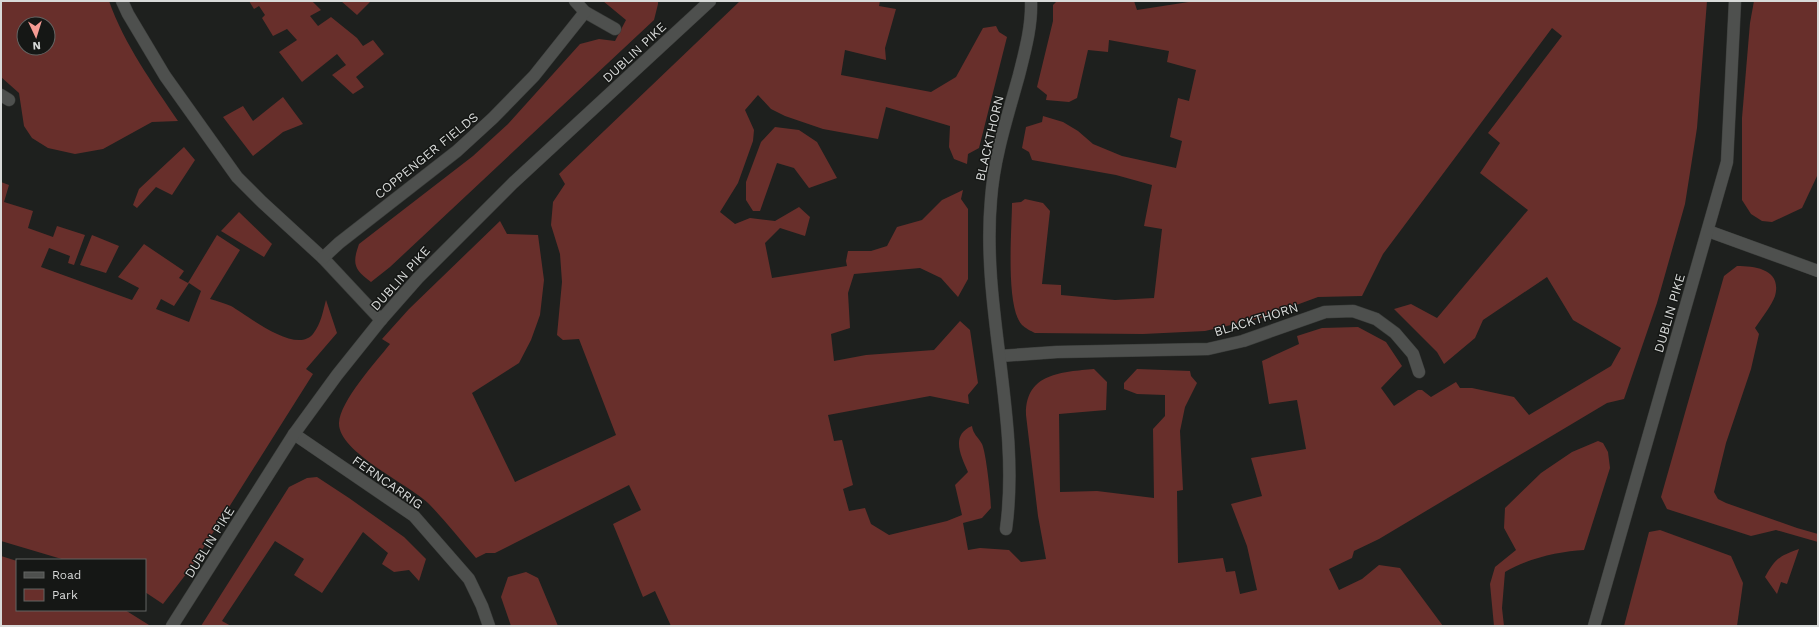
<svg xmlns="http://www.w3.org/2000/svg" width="1819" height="627" font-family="'Work Sans',sans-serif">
  <rect width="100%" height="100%" fill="#1e201e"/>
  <g fill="#682f2b" fill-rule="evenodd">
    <path d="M 1,1 L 109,1 C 124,44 153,84 178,121 L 152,122 L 103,149 L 75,154 L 48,148 L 32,138 L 24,126 L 19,93 L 1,77 ZM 24,24 L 48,24 L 48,48 L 24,48 Z"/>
    <path d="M 249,1 L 312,1 L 321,10 L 310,16 L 318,26 L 331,17 L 357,38 L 363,46 L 373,40 L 384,54 L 356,77 L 364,87 L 353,94 L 332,75 L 346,65 L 337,54 L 302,82 L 279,52 L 297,40 L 287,29 L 273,36 L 262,18 L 265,15 L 259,6 L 254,9 Z"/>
    <path d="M 341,1 L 371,1 L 357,15 Z"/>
    <path d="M 603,1 L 658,1 L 658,4 L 654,20 L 390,267 L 371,282 C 354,269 352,264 359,244 L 473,156 L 508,124 L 580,44 L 599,39 L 615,41 L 626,20 Z"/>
    <path d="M 740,1 L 880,1 L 879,6 L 896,9 L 885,48 L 886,60 L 845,50 L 841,75 L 931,92 L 956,77 L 983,28 L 996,26 L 999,32 L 1007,37 L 979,148 L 968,154 L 967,164 L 954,159 L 949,147 L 950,126 L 886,107 L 878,139 L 823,129 L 785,116 L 771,109 L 758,95 L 745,110 L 754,130 L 753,141 L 738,183 L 720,212 L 735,224 L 750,218 L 775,221 L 799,207 L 810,217 L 805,236 L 780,228 L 765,243 L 772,278 L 847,266 L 846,261 L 848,251 L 871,251 L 887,246 L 897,227 L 922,220 L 942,200 L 963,190 L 961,199 L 968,209 L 968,279 L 958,297 L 941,278 L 920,268 L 854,274 L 848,293 L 850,328 L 831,334 L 834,361 L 866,355 L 934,350 L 960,321 L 970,330 L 978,383 L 968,395 L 969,404 L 930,396 L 828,415 L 834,441 L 842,440 L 853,485 L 843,489 L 849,511 L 865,508 L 871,524 L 889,535 L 947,521 L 962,515 L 955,485 L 968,472 C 961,456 950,435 972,426 C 973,434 978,437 982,444 C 986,452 991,498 991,508 L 982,518 L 963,523 L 968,550 L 980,548 L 1009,550 L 1021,562 L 1046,559 L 1038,516 L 1026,415 C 1025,373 1062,372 1094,369 L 1107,382 L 1106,410 L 1059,414 L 1060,492 L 1097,491 L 1154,498 L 1153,429 L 1165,416 L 1165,395 L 1137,394 L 1124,389 L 1124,383 L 1137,369 L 1190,371 L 1191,376 L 1197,383 L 1185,407 L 1180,431 L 1183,490 L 1177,491 L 1178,563 L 1223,558 L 1226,572 L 1235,571 L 1240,594 L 1257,590 L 1247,546 L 1231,504 L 1262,496 L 1251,458 L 1306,449 L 1297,400 L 1269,404 L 1262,361 L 1299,344 L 1297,336 L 1322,328 L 1358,327 L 1386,342 L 1402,366 L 1381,388 L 1394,406 L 1418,390 L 1422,390 L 1431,397 L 1456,382 L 1460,388 L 1472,388 L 1514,397 L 1529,415 L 1611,366 L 1621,348 L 1573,320 L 1547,277 L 1483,320 L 1475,338 L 1444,364 L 1437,352 L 1394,309 L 1411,304 L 1437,318 L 1528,210 L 1480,173 L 1500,143 L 1488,133 L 1562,36 L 1552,28 L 1383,254 L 1362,296 L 1318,297 L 1261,318 L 1205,331 L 1143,334 L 1035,333 C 1031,331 1025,328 1022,325 C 1005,307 1012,228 1012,203 L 1021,202 L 1025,199 L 1043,203 L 1050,211 L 1042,284 L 1061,285 L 1061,295 L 1115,300 L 1154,298 L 1162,229 L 1144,226 L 1152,185 L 1116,175 L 1032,160 L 1029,152 L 1022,148 L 1026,127 L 1042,122 L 1043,116 L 1063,122 L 1078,131 L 1093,144 L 1122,156 L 1176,168 L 1182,141 L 1170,137 L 1178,98 L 1189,101 L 1196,70 L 1167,62 L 1169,51 L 1109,40 L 1108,52 L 1088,50 L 1077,98 L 1069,102 L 1046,100 L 1047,95 L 1037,87 L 1053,21 L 1053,5 L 1057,1 L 1134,1 L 1137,10 L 1195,1 L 1707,1 L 1697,128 L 1685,204 L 1657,303 L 1624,399 L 1607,403 L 1379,539 L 1354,551 L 1352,558 L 1329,569 L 1339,590 L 1362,579 L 1379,565 L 1400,568 L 1443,626 L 671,626 L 655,591 L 643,597 L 613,524 L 641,510 L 629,485 L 495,553 L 486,553 L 476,558 C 460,540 445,520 428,503 C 408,484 338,452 339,423 C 340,401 376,362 390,344 L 382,339 L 409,309 L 500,221 L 507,234 L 538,235 L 544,280 L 540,315 L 531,340 L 519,363 L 472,393 L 515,482 L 616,435 L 579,339 L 563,340 L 557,335 L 562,282 L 560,254 L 551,225 L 553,202 L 565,184 L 559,174 Z"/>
    <path d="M 1754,1 L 1818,1 L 1818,174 L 1802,208 L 1772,222 L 1762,221 L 1751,214 L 1742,200 L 1742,118 L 1750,23 Z"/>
    <path d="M 283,97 L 303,124 L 283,132 L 253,156 L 223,117 L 243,106 L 253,121 Z"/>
    <path d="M 775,127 L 799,130 L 817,142 L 837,178 L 809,188 L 794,168 L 777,163 L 760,211 L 753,211 L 746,200 L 746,182 L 761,142 Z"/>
    <path d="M 184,147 L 195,160 L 172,195 L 156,187 L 137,208 L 133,205 L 139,189 Z"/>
    <path d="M 1,182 L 9,185 L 4,202 L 33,211 L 28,228 L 53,237 L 57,226 L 85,235 L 74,265 L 68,263 L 70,256 L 49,248 L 41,267 L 132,300 L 139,288 L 118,277 L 144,244 L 184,271 L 179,278 L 188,283 L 217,235 L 240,250 L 210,299 C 217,301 224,303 231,306 C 247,315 296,355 313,334 C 321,324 323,311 326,300 L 337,333 L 306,369 L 313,374 L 190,569 L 163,604 L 145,592 L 145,560 L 65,560 L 1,541 ZM 189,283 L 201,291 L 189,322 L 156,309 L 161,299 L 174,306 Z"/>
    <path d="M 239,212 L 272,244 L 264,257 L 221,231 Z"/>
    <path d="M 92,235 L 119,246 L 106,273 L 80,265 Z"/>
    <path d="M 1737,266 C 1757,266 1782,270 1775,296 C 1772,305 1761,319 1755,328 L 1759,334 L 1751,369 L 1726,443 L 1714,492 L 1718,499 L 1726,503 L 1797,528 L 1818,534 L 1818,542 L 1776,530 L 1751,536 L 1667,509 L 1661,497 L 1724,276 Z"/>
    <path d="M 1598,441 L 1603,443 L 1608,452 L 1610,468 L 1584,550 C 1560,551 1526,559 1505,572 L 1502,608 L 1504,626 L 1494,626 L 1490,584 L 1495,567 L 1516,550 L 1504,528 L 1505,508 L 1541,473 L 1572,452 Z"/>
    <path d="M 317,477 L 349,498 L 404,537 L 426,559 L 419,581 L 409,570 L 394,572 L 382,564 L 388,553 L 363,532 L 322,593 L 294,575 L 304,559 L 275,541 L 222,621 L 231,626 L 201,626 L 289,487 L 307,478 Z"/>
    <path d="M 1660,530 L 1731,556 L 1743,583 L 1737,626 L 1624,626 L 1649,532 Z"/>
    <path d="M 1799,549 L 1787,584 L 1781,582 L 1777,594 L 1765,577 C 1775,559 1779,556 1799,549 Z"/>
    <path d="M 1,556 L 17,561 L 17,610 L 125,610 L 149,625 L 1,626 Z"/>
    <path d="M 526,572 L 538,578 L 558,626 L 511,626 L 501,597 L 508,577 Z"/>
  </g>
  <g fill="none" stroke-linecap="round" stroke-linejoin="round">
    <defs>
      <g id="minor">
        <path d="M 122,1 L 128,14 L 165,76 L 237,177 L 262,202 L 323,258 L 381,320"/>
        <path d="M 575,1 L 585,12 L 615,29"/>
        <path d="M 1,95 L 9,100"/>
        <path d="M 1708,231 L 1818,271"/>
        <path d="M 323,258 L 339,243 L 457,151 L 493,118 L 534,76 L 585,12"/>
        <path d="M 1000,356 L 1057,352 L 1208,349 L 1243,341 L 1325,312 L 1353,311 L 1376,319 L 1395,333 L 1413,354 L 1419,372"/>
        <path d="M 294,434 L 414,516 L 469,579 L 482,606 L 489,626"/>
        <path d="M 1006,529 C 1021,419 981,309 991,199 C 994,157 1008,115 1019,75 C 1025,51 1032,26 1031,1"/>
      </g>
      <g id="tertiary">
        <path d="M 172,626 L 294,434 L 337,375 L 381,320 L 418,278 L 513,183 L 710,1"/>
        <path d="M 1594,626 L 1727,162 L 1735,1"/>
      </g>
    </defs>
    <use href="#minor" stroke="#3a3c3a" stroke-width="13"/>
    <use href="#tertiary" stroke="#3a3c3a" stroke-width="13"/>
    <use href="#minor" stroke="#4e504e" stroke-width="12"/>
    <use href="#tertiary" stroke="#4e504e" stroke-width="12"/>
  </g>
  <g text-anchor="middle" stroke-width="3" stroke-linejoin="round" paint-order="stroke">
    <g font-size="13" fill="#d8dad9" stroke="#151715">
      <text transform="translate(634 52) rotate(-43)" y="5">DUBLIN PIKE</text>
      <text transform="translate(989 138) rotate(-77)" y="5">BLACKTHORN</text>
      <text transform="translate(426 155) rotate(-39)" y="5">COPPENGER FIELDS</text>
      <text transform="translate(400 278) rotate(-48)" y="5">DUBLIN PIKE</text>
      <text transform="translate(1669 313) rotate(-74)" y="5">DUBLIN PIKE</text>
      <text transform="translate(1256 319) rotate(-17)" y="5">BLACKTHORN</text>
      <text transform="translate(388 482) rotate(35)" y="5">FERNCARRIG</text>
      <text transform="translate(209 542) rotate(-58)" y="5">DUBLIN PIKE</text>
    </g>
  </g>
  <rect width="1819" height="627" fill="none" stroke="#d8dad9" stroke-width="4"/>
  <rect x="16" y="559" width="130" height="52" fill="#151715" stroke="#636563"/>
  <rect x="24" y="572" width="20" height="6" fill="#4e504e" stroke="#636563"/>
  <text x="52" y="579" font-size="12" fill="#d8dad9">Road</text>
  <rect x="24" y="589" width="20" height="12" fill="#682f2b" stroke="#636563"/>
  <text x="52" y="599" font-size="12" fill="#d8dad9">Park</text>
  <g transform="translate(36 36) rotate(176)"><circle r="19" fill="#151715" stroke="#636563"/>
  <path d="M0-3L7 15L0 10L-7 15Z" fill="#f59c94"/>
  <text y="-6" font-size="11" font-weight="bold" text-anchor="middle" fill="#d8dad9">N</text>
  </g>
</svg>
